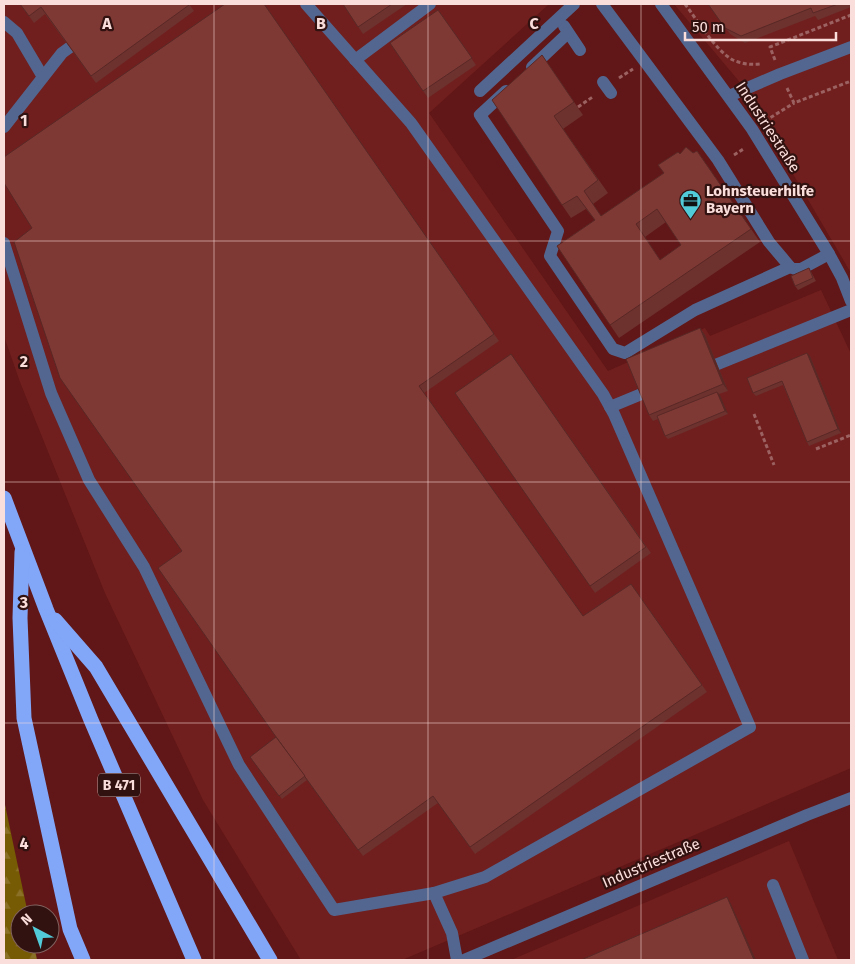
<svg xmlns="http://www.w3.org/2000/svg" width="855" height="964" font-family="'Fira Sans',sans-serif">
  <defs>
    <pattern id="forest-firs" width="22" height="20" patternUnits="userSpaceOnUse" patternTransform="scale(1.25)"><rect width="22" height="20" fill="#775a04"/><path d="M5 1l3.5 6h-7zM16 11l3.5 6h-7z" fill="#8b7128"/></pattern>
  </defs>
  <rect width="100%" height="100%" fill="#611717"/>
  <g fill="#701f1e">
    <path d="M 4,4 L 549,4 L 429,113 L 608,371 L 705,328 L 710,336 L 821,290 L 851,354 L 851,768 L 402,960 L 301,960 L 203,800 L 105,593 L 20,382 L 4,336 Z"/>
    <path d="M 674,4 L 851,4 L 851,273 L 738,80 Z"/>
    <path d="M 789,841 L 838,960 L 511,960 Z"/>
  </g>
  <path fill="url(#forest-firs)" d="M 4,800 L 28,914 L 20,914 L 20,944 L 34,944 L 37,960 L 4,960 Z"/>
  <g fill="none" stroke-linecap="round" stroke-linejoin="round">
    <g stroke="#9b6261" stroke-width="3" stroke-dasharray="4 2.5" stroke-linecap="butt">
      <path d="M 685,4 C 697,20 716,51 733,60 C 742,64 751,65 760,64"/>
      <path d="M 775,60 L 770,47 L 851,15"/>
      <path d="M 619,78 L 633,69"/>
      <path d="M 787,88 L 794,103 L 851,81"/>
      <path d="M 578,107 L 594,96"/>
      <path d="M 765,121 L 794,103"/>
      <path d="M 734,155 L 745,148"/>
      <path d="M 754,414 L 774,465"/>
      <path d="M 816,449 L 851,435"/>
    </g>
    <g stroke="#536690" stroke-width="12">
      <path d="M 602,4 L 718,160 L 769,242 L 785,261 L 790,267 L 795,269 L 801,269 L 829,254"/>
      <path d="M 661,4 L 752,129 L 829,254 L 842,278 L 851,301"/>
      <path d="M 4,22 L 17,33 L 43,77"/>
      <path d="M 564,26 L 580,50"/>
      <path d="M 355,60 L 430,4"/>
      <path d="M 532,67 L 568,33"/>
      <path d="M 603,82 L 611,93"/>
      <path d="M 480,91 L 574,4"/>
      <path d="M 506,91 L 480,115 L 558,231 L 550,256 L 613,349 L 625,353 L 695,310 L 790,267"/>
      <path d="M 729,96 L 780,74 L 851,47"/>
      <path d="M 4,127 L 62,53 L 84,37"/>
      <path d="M 4,243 L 51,393 L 89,480 L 144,567 L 239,765 L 334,910 L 434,893 L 485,877 L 750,727 L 614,414 L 603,394 L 411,123 L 306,4"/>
      <path d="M 703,370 L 851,310"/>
      <path d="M 610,407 L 656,388"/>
      <path d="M 773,885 L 803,960"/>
      <path d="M 434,893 L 452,933 L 457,960"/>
      <path d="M 464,960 L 807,815 L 851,798"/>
    </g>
    <g stroke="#82a6f8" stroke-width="15">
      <path d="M 4,498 L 46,609 L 91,720 L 194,960"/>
      <path d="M 22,552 L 20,618 L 24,718 L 70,929 L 83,960"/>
      <path d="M 55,620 L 96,667 L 270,960"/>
    </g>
  </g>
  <g fill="#6d312e" fill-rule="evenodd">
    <path d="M 20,4 L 189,4 L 194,11 L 96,83 L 45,14 L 34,23 Z"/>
    <path d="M 264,4 L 499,341 L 424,393 L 583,616 L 631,584 L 707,692 L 475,854 L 438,803 L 363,856 L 307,780 L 282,799 L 250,757 L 276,737 L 182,551 L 32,228 Z"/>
    <path d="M 343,4 L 407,4 L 363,34 Z"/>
    <path d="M 708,4 L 851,4 L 851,7 L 818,20 L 815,16 L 745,43 L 730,34 Z"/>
    <path d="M 438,10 L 476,65 L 428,98 L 390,43 Z"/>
    <path d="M 542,55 L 583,115 L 563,129 L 608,193 L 593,204 L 601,216 L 664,173 L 680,154 L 693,153 L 697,151 L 760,242 L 619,338 L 557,246 L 595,220 L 586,209 L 571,218 L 562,205 ZM 666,222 L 681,245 L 660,260 L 645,237 Z"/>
    <path d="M 809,268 L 816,281 L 798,290 L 795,286 Z"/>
    <path d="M 700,328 L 705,335 L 728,391 L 719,394 L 728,414 L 668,439 L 665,436 L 658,419 L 653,421 L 649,415 Z"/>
    <path d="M 511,354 L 651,553 L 595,593 L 455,393 Z"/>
    <path d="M 810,356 L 841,433 L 809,446 L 807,442 L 783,385 L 756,396 L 753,393 Z"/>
  </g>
  <g fill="#592825">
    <path d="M 700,328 L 705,335 L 728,391 L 723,384 Z"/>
    <path d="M 807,353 L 810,356 L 841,433 L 838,429 Z"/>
    <path d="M 717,392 L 720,395 L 728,414 L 725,411 Z"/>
    <path d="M 727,897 L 731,904 L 756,960 L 754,960 Z"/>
  </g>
  <g fill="#7f3935" stroke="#592825" fill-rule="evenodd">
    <path d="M 20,4 L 189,4 L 189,5 L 91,76 L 41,7 L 29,16 Z"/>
    <path d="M 225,4 L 264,4 L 494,334 L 419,386 L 583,616 L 631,584 L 702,685 L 470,847 L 433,796 L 358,850 L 274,734 L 158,568 L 182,551 L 60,378 L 14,242 L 32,228 L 4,183 L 4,157 Z"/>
    <path d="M 343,4 L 392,4 L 358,27 Z"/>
    <path d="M 708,4 L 838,4 L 813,13 L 811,8 L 741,36 L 725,28 Z"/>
    <path d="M 438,10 L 472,58 L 423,91 L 390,43 Z"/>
    <path d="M 542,55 L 574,102 L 554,116 L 598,180 L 584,191 L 601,216 L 664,173 L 658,165 L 678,152 L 680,154 L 686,147 L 693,153 L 697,151 L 751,229 L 610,325 L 557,246 L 595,220 L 577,196 L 562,205 L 492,100 ZM 657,209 L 681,245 L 660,260 L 636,224 Z"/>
    <path d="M 809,268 L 813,278 L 795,286 L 791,276 Z"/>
    <path d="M 700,328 L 723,384 L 649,415 L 626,359 Z"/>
    <path d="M 807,353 L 838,429 L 807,442 L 782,381 L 753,393 L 747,378 Z"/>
    <path d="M 511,354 L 646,547 L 590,586 L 455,393 Z"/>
    <path d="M 717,392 L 725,411 L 665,436 L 657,416 Z"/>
    <path d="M 276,737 L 305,776 L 279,796 L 250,757 Z"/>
    <path d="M 727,897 L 754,960 L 581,960 Z"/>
  </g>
  <path fill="none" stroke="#fadedb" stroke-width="1" stroke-opacity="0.55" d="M 214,4 L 214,960M 428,4 L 428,960M 641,4 L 641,960M 4,241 L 851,241M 4,482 L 851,482M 4,723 L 851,723"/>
  <defs>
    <symbol id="office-pin" viewBox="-11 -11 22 30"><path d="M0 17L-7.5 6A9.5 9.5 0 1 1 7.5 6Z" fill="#52cbd9" stroke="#321210"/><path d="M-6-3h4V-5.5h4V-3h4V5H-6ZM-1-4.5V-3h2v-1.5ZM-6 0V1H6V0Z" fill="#111"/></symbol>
  </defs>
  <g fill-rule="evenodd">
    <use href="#office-pin" x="678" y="188" width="25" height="34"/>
  </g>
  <g text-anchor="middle" stroke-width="4.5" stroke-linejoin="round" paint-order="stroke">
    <rect fill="#321210" stroke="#bea19e" stroke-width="1" x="98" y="773.5" width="42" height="23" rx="4"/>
    <g font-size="14" font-weight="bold" fill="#fadedb">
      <text x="119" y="790">B 471</text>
    </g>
    <g font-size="15" fill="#fadedb" stroke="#321210">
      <text transform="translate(768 127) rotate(57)" y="5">Industriestraße</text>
      <text transform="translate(651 863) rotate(-23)" y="5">Industriestraße</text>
    </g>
    <g font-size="15" font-weight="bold" fill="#fadedb" stroke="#321210" text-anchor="start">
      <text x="706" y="196">Lohnsteuerhilfe<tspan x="706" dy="17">Bayern</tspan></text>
    </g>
  </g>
  <g font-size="16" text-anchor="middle" font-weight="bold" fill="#fadedb" stroke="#321210" stroke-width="4.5" stroke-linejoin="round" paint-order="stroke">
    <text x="107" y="29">A</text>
    <text x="321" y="29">B</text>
    <text x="534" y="29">C</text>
    <text x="24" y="126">1</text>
    <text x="24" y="367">2</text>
    <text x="24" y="608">3</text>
    <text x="24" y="849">4</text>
  </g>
  <rect width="855" height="964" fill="none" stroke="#fadedb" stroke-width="10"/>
  <g transform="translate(35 929) rotate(319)"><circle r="24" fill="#321210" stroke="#826461"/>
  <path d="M0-4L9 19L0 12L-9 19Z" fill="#52cbd9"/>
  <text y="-8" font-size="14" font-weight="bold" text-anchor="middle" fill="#fadedb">N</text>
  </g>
  <path d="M685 32v8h151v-8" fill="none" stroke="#fadedb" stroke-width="2.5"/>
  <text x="692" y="32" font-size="15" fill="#fadedb" stroke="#321210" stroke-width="4" paint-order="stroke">50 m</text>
</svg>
